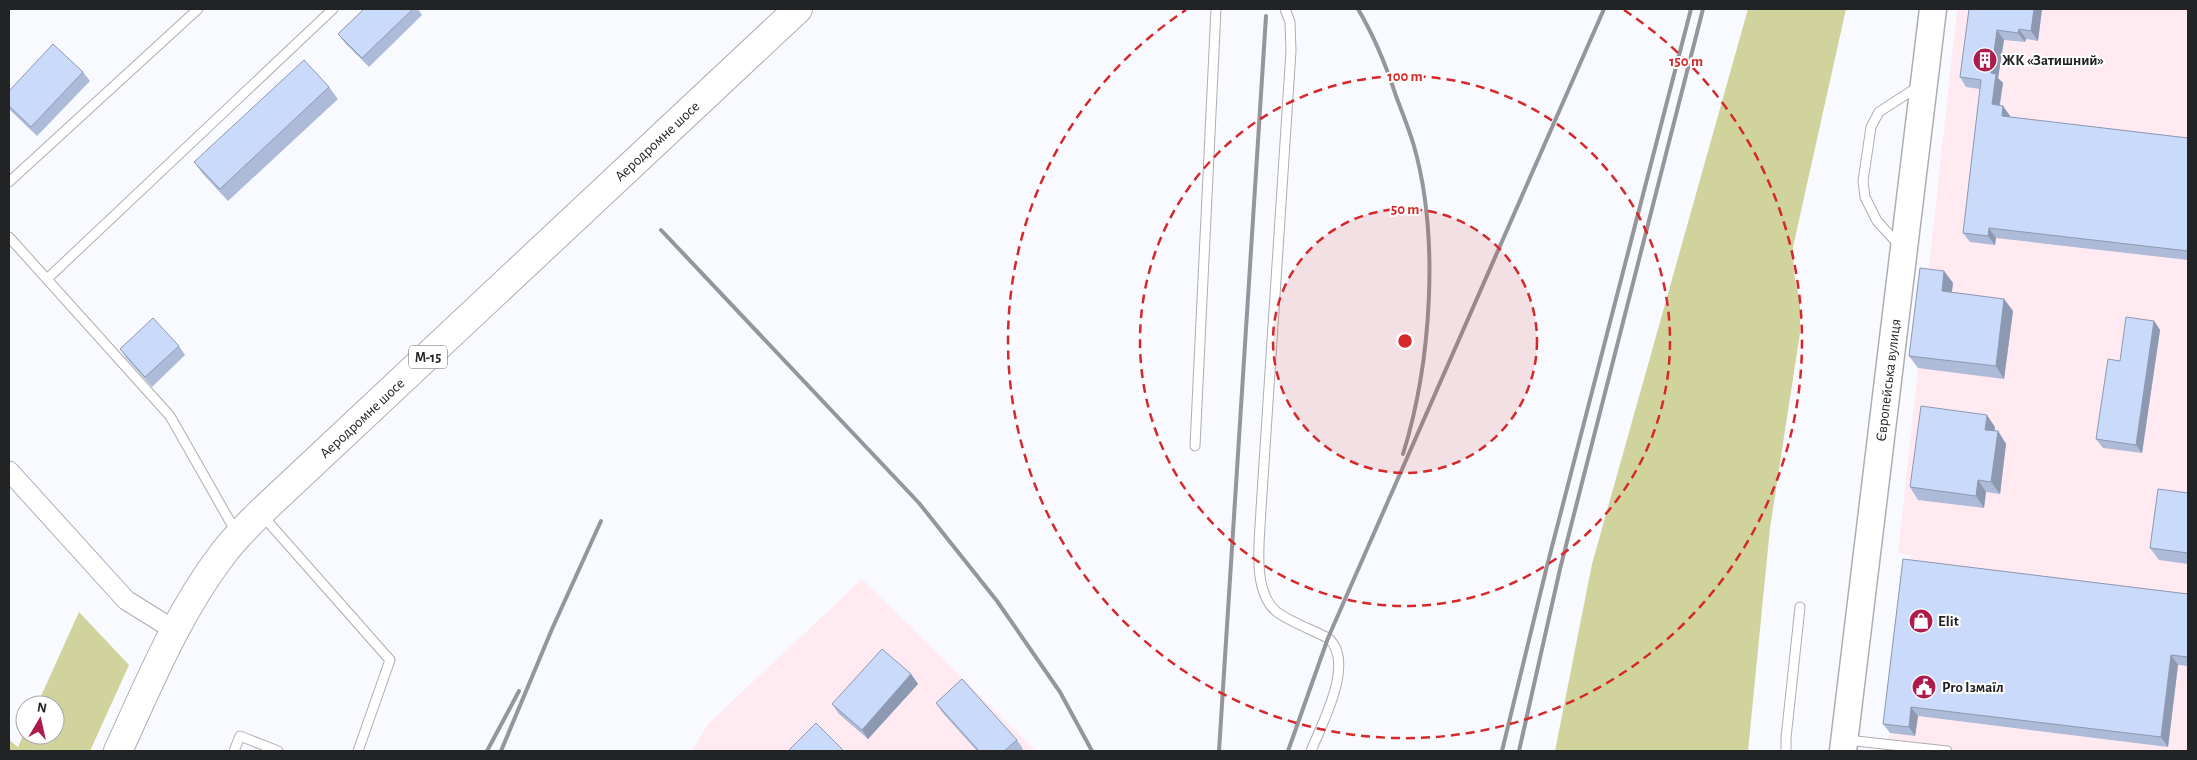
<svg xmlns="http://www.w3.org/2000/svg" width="2197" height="760" font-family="'Alegreya Sans',sans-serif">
  <rect width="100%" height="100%" fill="#f8faff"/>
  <g fill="#ffeaf1">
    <path d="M 1957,9 L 2188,9 L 2188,751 L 1887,751 L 1911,555 L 1898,553 Z"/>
    <path d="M 862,579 L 1036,751 L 692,751 L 708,724 Z"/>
  </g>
  <g fill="#d0d39b">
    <path d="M 1748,9 L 1846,9 L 1793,247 L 1794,273 L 1800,303 L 1800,333 L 1770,528 L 1748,751 L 1555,751 L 1592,564 Z"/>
    <path d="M 79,612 L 129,665 L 90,751 L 9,751 L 9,740 L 18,747 L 25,731 L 25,735 L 55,735 L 55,705 L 37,705 Z"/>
  </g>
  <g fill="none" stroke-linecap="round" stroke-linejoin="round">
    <defs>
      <g id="service">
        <path d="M 1285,9 L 1290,22 L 1291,51 L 1261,509 C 1260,539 1251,591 1277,612 C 1290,622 1313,630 1328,638 C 1356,662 1322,723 1311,751"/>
        <path d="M 9,182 L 198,9"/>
        <path d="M 9,237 L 170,416 L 236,532"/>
        <path d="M 1899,245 L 1877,221 L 1865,197 L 1863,181 L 1871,127 L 1879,112 L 1919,86"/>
        <path d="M 47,279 L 333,9"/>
        <path d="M 1195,446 L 1216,9"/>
        <path d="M 262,515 L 390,660 L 358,751"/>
        <path d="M 1847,740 L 1947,751"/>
        <path d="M 234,751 L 240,736 L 278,751"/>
        <path d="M 1786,751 L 1786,738 L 1800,607"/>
      </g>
      <path id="minor" d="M 9,471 L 126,600 L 174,630"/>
      <path id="secondary" d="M 1843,751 L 1933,9"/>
      <path id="trunk" d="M 118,751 C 149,684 177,614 222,555 C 233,540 247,526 260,513 L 798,9"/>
    </defs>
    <use href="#service" stroke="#acaeb2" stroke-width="11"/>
    <use href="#minor" stroke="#acaeb2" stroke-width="21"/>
    <use href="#secondary" stroke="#acaeb2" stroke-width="29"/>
    <use href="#trunk" stroke="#acaeb2" stroke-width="30"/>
    <use href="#service" stroke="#fff" stroke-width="9"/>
    <use href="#minor" stroke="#fff" stroke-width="19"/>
    <use href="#secondary" stroke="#fff" stroke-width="26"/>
    <use href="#trunk" stroke="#fff" stroke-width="28"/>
    <g stroke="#949699" stroke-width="4">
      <path d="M 1358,9 C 1374,36 1386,65 1396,96 C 1402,112 1409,129 1414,146 C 1440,238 1431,364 1403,454"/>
      <path d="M 661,230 L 919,503 L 997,601 L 1060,692 L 1092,751"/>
      <path d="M 487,751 L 519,691"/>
      <path d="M 501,751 L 552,629 L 601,521"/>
      <path d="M 1219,751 L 1266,16"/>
      <path d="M 1288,751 L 1328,638 L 1604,9"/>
      <path d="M 1502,751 L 1547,566 L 1691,9"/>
      <path d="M 1519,751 L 1560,569 L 1703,9"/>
    </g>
  </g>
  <g fill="#adbbd8">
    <path d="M 364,9 L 418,9 L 422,15 L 369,67 L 345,43 L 338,34 Z"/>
    <path d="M 1969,9 L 2042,9 L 2038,41 L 2026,39 L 2025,42 L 2004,40 L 1998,78 L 2003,83 L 2000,105 L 2003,106 L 2010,116 L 2010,117 L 2188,138 L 2188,260 L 1996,238 L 1995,245 L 1970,242 L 1963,233 L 1980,89 L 1966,87 L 1960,77 Z"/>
    <path d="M 83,72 L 90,81 L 37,136 L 9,109 L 9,91 Z"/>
    <path d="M 329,87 L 338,99 L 228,201 L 203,174 L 194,162 Z"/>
    <path d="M 1944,271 L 1953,283 L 1952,292 L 2004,299 L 2013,311 L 2004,379 L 1918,368 L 1909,356 Z"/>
    <path d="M 2154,321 L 2160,330 L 2142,453 L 2103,448 L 2096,439 L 2120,361 Z"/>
    <path d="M 179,346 L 185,355 L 152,387 L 127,359 L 120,349 Z"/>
    <path d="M 1995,427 L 1995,431 L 1998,431 L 2006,444 L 2000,494 L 1986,492 L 1984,508 L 1918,500 L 1910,487 Z"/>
    <path d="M 2188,493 L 2188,564 L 2159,560 L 2150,548 Z"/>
    <path d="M 1903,559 L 2188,594 L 2188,666 L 2178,665 L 2168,747 L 1918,716 L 1915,736 L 1890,733 L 1883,724 Z"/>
    <path d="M 911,674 L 918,684 L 868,739 L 839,714 L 832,704 Z"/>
    <path d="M 936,703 L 1017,740 L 1023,749 L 1021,751 L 977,751 L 942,712 Z"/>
  </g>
  <g fill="#8d99b0">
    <path d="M 2034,9 L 2042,9 L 2038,41 L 2031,31 Z"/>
    <path d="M 2019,29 L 2026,39 L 2025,42 L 2018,33 Z"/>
    <path d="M 1997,30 L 2004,40 L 1998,78 L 2003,83 L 1998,114 L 1992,104 L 1991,73 Z"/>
    <path d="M 2003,106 L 2010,116 L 2009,126 L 2002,116 Z"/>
    <path d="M 1989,228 L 1996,238 L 1995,245 L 1988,236 Z"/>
    <path d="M 1944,271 L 1953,283 L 1950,303 L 1942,291 Z"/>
    <path d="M 2004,299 L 2013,311 L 2004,379 L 1996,366 Z"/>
    <path d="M 2154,321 L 2160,330 L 2142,453 L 2136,445 Z"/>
    <path d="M 1987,415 L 1995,427 L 1993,442 L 1985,430 Z"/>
    <path d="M 1998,431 L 2006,444 L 2000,494 L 1991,482 Z"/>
    <path d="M 1978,480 L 1986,492 L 1984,508 L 1976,496 Z"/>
    <path d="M 2171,655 L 2178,665 L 2168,747 L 2161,737 Z"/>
    <path d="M 911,674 L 918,684 L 868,739 L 862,730 Z"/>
    <path d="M 1911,707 L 1918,716 L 1915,736 L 1909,727 Z"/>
  </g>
  <g fill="#c9dafb" stroke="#8d99b0">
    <path d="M 364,9 L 413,9 L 362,58 L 338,34 Z"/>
    <path d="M 1969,9 L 2034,9 L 2031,31 L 2019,29 L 2018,33 L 1997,30 L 1991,73 L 1996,74 L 1992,104 L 2003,106 L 2002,116 L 2188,138 L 2188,251 L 1989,228 L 1988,236 L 1963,233 L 1981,80 L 1960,77 Z"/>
    <path d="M 53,44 L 83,72 L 31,127 L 9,106 L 9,91 Z"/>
    <path d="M 304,60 L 329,87 L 220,189 L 194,162 Z"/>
    <path d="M 1920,268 L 1944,271 L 1942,291 L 2004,299 L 1996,366 L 1909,356 Z"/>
    <path d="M 2126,317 L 2154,321 L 2136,445 L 2096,439 L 2108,359 L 2120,361 Z"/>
    <path d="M 153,318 L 179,346 L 145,377 L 120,349 Z"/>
    <path d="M 1921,406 L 1987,415 L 1985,430 L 1998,431 L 1991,482 L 1978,480 L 1976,496 L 1910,487 Z"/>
    <path d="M 2158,489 L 2188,493 L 2188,553 L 2150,548 Z"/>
    <path d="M 1903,559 L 2188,594 L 2188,657 L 2171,655 L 2161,737 L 1911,707 L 1909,727 L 1883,724 Z"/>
    <path d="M 882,649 L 911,674 L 862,730 L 832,704 Z"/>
    <path d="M 962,679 L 1017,740 L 1004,751 L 979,751 L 936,703 Z"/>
    <path d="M 816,723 L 844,751 L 788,751 Z"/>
  </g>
  <circle cx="1405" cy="341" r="132" fill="#d62828" fill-opacity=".12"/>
  <g fill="none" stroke="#d62828" stroke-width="2.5" stroke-dasharray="9 6">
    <circle cx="1405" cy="341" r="132"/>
    <circle cx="1405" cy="341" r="265"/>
    <path d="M1624 10A397 397 0 1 1 1186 10"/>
  </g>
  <defs>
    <symbol id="building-disc" viewBox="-11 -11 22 22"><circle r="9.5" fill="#ad1b4d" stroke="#fff"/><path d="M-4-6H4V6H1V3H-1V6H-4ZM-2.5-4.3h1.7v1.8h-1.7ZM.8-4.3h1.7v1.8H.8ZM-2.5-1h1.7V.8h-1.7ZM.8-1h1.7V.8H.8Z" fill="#fff"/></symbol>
    <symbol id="shop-disc" viewBox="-11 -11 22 22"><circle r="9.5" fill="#ad1b4d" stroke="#fff"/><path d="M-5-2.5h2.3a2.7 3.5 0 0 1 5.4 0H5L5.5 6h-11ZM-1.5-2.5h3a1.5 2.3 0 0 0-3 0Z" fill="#fff"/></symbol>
    <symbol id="civic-disc" viewBox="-11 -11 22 22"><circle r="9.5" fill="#ad1b4d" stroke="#fff"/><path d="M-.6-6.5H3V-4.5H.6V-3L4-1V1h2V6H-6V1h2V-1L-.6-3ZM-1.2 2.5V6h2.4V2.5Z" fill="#fff"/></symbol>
  </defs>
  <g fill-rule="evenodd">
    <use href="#building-disc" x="1971" y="46" width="28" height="28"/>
    <use href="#shop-disc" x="1907" y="607" width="28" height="28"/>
    <use href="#civic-disc" x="1910" y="673" width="28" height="28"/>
  </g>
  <g text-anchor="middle" stroke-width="4" stroke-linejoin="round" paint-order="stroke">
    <rect fill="#fff" stroke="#646566" stroke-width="1" x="409" y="345.5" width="38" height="23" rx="4"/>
    <g font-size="14" font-weight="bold" fill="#222325">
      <text x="428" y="362">М-15</text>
    </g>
    <g font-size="15" font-weight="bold" fill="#222325" stroke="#fff" text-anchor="start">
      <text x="2002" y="65">ЖК «Затишний»</text>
      <text x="1938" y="626">Elit</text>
      <text x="1942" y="692">Pro Ізмаїл</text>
    </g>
    <g font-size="15" fill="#222325" stroke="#fff">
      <text transform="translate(657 141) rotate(-43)" y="5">Аеродромне шосе</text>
      <text transform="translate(1888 380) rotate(-83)" y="5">Європейська вулиця</text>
      <text transform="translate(362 418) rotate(-43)" y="5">Аеродромне шосе</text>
    </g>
  </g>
  <circle cx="1405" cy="341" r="8" fill="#d62828" stroke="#fff" stroke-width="2.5"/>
  <g font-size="15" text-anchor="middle" font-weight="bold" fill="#d62828" stroke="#fff" stroke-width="4" stroke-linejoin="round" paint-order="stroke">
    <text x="1686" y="66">150 m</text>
    <text x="1405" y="81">100 m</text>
    <text x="1405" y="214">50 m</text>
  </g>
  <rect width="2197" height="760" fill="none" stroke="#222325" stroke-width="20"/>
  <g transform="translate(40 720) rotate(9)"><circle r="24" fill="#ffffff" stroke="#a7a7a8"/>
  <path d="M0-4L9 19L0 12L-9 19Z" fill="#ad1b4d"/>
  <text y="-8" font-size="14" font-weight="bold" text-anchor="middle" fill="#222325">N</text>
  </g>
</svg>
